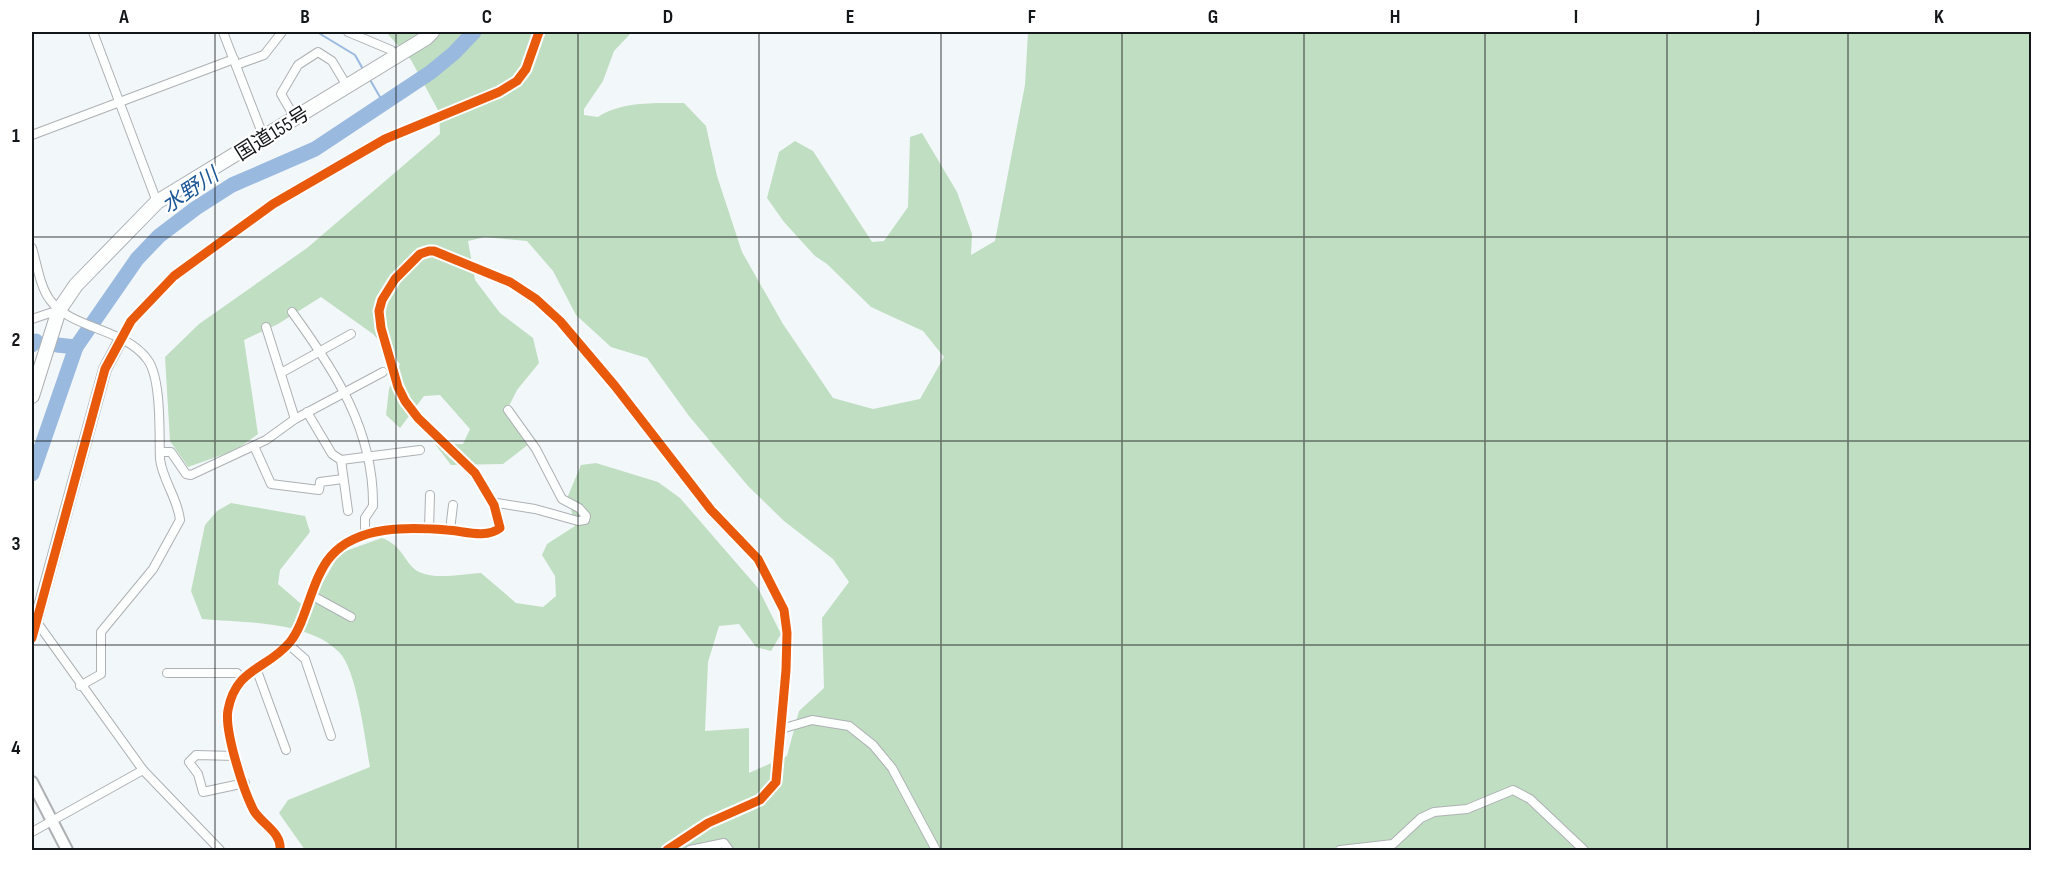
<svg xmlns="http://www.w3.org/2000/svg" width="2063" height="882" font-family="'Sofia Sans Condensed','Noto Sans JP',sans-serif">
  <rect width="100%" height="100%" fill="#f2f7fa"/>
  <path fill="#c0dec1" d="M 386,32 L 632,32 L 614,51 L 603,81 L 584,109 L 584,115 L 598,117 C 621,101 657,103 684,103 L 706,126 L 717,176 L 742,252 L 783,324 L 833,398 L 873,409 L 920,399 L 944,357 L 923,331 L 871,307 L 827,264 L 815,256 L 784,222 L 767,198 L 779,152 L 795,141 L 813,151 L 872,242 L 884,241 L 908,207 L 910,137 L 922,133 L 957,192 L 972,234 L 971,255 L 995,241 L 1025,85 L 1028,32 L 2031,32 L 2031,850 L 305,850 L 279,813 L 288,800 L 370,767 C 365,740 357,670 339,652 C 308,620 243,623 202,619 L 191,591 L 205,525 L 217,511 L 231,503 L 305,516 L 310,532 L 280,570 L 278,584 L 307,609 L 340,553 L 382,538 C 404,546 404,564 419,572 C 437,580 462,574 481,573 L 516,603 L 543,607 L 556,596 L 555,576 L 542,555 L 547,544 L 575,526 L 568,496 L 581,465 L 596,463 L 658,482 L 680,498 L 758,588 L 781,634 L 771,651 L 756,647 L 739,624 L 719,626 L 708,662 L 705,731 L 749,728 L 749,773 L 787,756 L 799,711 L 824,688 L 822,618 L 849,582 L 833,559 L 784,521 L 748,486 L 689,416 L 647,358 L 611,347 L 576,315 L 553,271 L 527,241 L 485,237 L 468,241 L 475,280 L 500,313 L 533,338 L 539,363 L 517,390 L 508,408 L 534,440 L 503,464 L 451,465 L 435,444 L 463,444 L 470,429 L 440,395 L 424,396 L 400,428 L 386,415 L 389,389 L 400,364 L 373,334 L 321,297 L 278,324 L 244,340 L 258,434 L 236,450 L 188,467 L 170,441 L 165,357 L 199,324 L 307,248 L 440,134 L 439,112 L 411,60 Z"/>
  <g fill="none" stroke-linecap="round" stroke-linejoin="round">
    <g stroke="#9ab9df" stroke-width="2">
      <path d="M 317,32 L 355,55 L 364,71"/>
      <path d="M 369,78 L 384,104"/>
    </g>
    <g stroke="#9ab9df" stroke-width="15">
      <path d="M 32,345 L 36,341"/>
      <path d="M 57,345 L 76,347"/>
      <path d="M 32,474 L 76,347 L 137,259 L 159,236 L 196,208 L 232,185 L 315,149 L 431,72 L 454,53 L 474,32"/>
    </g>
    <defs>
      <g id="street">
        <path d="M 93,32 L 157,202"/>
        <path d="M 223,32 L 264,138"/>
        <path d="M 348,32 L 391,50 L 396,56"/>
        <path d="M 236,65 L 264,55 L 282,32"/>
        <path d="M 295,118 L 281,94 L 298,65 L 318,52 L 332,61 L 347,86"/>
        <path d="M 32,135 L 234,59"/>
        <path d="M 32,248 C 37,264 40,287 50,300 C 71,329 124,328 147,359 C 162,378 159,435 160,459 C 162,479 178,499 180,520 L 153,569 L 101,632 L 101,674 L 80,686"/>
        <path d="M 292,312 C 335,371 374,430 373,506 L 365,518 L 365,535"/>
        <path d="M 32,319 L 59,310"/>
        <path d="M 266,327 L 295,419"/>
        <path d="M 121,339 L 131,321 L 174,276 L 273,204 L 385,139 L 499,92 L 517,81 L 526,69 L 539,32"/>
        <path d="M 281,373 L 351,334"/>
        <path d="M 307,412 L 332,454 L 341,460 L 420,450"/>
        <path d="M 254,446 L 271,484 L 319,490 L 320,482 L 343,479"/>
        <path d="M 161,452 L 171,452 L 186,474 L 191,475 L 266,440 L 295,419 L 383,372"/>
        <path d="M 341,460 L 348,511"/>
        <path d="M 494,505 L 497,503 L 535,509 L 578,521 L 585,520 L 586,516 L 579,508 L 562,499 L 536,449 L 508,410"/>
        <path d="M 429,529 L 430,495"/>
        <path d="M 450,530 L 453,505"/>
        <path d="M 311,595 L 351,617"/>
        <path d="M 36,621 L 143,770 L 220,850"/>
        <path d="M 32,638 L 36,621"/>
        <path d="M 288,644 L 305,659 L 331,736"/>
        <path d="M 256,668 L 286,750"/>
        <path d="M 167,673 L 237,673 L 242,678"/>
        <path d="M 781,729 L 812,720 L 849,726 L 873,745 L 892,768 L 936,850"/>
        <path d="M 235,756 L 196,755 L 189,762 L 198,774 L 203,792 L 245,783"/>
        <path d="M 32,832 L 143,770"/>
        <path d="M 280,850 C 282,833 263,825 254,811 C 244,792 224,731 228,710 C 236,667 267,670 290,642 C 307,621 311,579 331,556 C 358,525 410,527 447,530 C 464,531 486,539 500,528 L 494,505 L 475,473 L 418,418 L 405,401 L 398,387 L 381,328 L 379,311 L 382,300 L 395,279 L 420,254 L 429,251 L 434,251 L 510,282 L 536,299 L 560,321 L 615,386 L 711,510 L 758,559 L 784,610 L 787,633 L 786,670 L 776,782 L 760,800 L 708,823 L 667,850"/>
        <path d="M 690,850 L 724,843 L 729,850"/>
        <path d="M 1340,850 L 1393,844 L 1421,818 L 1434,812 L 1467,809 L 1513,790 L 1530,799 L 1584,850"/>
      </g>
      <g id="secondary">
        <path d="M 36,621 L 105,369 L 121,339"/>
        <path d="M 32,782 L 67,850"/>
      </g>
      <path id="highway" d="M 32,396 L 59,310 L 76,285 L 157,202 L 426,38 L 432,32"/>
    </defs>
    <use href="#street" stroke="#adb1b4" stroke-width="10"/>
    <use href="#secondary" stroke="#adb1b4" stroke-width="14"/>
    <use href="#highway" stroke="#adb1b4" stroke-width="16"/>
    <use href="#street" stroke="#fdfefe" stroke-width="8"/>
    <use href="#secondary" stroke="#fdfefe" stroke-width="10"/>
    <use href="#highway" stroke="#fdfefe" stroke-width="14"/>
    <defs>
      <g id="cycleway">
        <path d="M 32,638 L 105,369 L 131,321 L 174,276 L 273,204 L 385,139 L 499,92 L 517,81 L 526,69 L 539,32"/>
        <path d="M 280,850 C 282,833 263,825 254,811 C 244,792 224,731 228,710 C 236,667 267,670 290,642 C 307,621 311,579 331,556 C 358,525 410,527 447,530 C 464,531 486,539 500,528 L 494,505 L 475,473 L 418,418 L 405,401 L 398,387 L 381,328 L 379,311 L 382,300 L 395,279 L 420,254 L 429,251 L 434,251 L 510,282 L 536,299 L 560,321 L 615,386 L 711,510 L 758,559 L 784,610 L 787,633 L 786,670 L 776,782 L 760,800 L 708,823 L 667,850"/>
      </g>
    </defs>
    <use href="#cycleway" stroke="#fff" stroke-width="13"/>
    <use href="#cycleway" stroke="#e8590c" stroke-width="9"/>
  </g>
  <path fill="none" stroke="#14171a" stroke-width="1.5" stroke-opacity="0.55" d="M 215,32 L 215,850M 396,32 L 396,850M 578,32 L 578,850M 759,32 L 759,850M 941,32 L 941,850M 1122,32 L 1122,850M 1304,32 L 1304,850M 1485,32 L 1485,850M 1667,32 L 1667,850M 1848,32 L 1848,850M 32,237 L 2032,237M 32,441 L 2032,441M 32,645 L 2032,645"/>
  <g text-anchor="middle" stroke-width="4.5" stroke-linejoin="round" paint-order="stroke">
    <g font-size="20" fill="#14171a" stroke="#fff">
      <text transform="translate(272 133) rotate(-32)" y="7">国道155号</text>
    </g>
    <g font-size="21" font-style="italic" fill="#1b5697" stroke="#fff">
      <text transform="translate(190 190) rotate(-34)" y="7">水野川</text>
    </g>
  </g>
  <rect width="2063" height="882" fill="none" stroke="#ffffff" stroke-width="66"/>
  <rect x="33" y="33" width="1997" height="816" fill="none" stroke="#14171a" stroke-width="2"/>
  <g font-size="20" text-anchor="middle" font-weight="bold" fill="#14171a">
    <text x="124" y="23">A</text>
    <text x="305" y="23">B</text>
    <text x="487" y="23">C</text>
    <text x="668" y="23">D</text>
    <text x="850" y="23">E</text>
    <text x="1032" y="23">F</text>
    <text x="1213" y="23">G</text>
    <text x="1395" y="23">H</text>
    <text x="1576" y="23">I</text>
    <text x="1758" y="23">J</text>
    <text x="1939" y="23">K</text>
    <text x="16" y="142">1</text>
    <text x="16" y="346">2</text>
    <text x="16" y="550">3</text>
    <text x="16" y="754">4</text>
  </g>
</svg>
